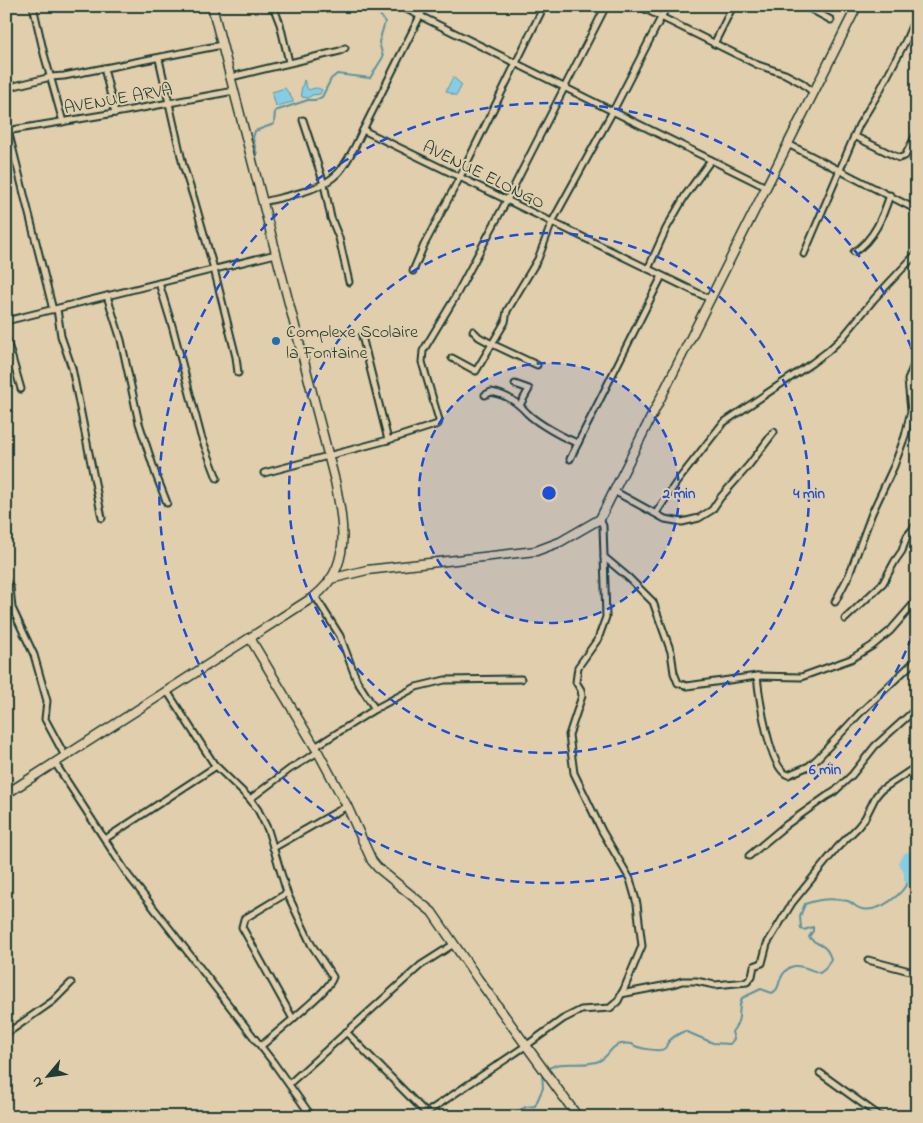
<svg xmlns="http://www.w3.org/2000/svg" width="923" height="1123" viewBox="0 0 923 1123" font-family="'Indie Flower',sans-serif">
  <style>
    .water { fill: #85cde6; stroke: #5c939f }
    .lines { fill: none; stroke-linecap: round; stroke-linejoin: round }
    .stream { stroke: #5c939f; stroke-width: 2 }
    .river { stroke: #85cde6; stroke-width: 10 }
    .street-casing { stroke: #1f3d34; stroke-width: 9 }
    .secondary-casing { stroke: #1f3d34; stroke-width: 11 }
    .street { stroke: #e0ceac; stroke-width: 5 }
    .secondary { stroke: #e0ceac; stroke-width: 8 }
    .ring { fill: none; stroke: #1d4ed8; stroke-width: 2.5; stroke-dasharray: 9 6 }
    .poi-dot { fill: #1f6fb2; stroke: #e0ceac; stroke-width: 2 }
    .labels { text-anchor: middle; stroke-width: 4; stroke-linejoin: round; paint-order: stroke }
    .street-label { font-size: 18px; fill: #1f3d34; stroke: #e0ceac }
    .poi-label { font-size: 18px; fill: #1f3d34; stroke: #e0ceac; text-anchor: start }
    .centre { fill: #1d4ed8; stroke: #e0ceac; stroke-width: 2.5 }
    .ring-label { font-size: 15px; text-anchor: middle; font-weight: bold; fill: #1d4ed8; stroke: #e0ceac; stroke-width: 4; stroke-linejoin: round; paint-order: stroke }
  </style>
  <rect width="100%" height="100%" fill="#e0ceac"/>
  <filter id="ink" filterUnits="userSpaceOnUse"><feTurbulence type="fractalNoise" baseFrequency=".02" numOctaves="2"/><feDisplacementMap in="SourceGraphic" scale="10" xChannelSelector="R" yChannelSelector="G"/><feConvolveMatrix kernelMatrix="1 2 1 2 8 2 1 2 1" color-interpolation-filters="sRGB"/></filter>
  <g filter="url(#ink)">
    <g class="water">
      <polygon points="453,77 462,85 456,96 446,91"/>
      <path d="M304,80L307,88L309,90C314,88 317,87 322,90L320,94L312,95L308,98L302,97L301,91Z"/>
      <polygon points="285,88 293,100 293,102 276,106 272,92"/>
    </g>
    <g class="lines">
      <g class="stream">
        <polyline points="350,6 358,6"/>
        <polyline points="257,155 253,138 255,131 274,124 275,111 308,100 316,100 322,97 331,79 337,74 370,78 383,57 379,42 385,22 374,6"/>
        <path d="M546,1070C562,1058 581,1068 599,1061C613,1054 609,1041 632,1044C636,1048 661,1053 665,1048C667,1046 667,1043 669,1041C673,1037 680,1033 685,1031L713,1043L730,1044L734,1039L732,1032C744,1016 736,1012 742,998L761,989L772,993C778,990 778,986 780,980C790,957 804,968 820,973L825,969L831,959C826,942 816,946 809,937L813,931V927L804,930L801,929L800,916L805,904C818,899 834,898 848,901C853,903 856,908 862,909C879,913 904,894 909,879"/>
        <polyline points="506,1117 526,1107 535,1106 543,1088 542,1073"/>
      </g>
      <polyline class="river" points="909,879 909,872 904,862 908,857 917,859"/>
      <g class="street-casing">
        <g id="street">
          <polyline points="33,6 44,54 63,122"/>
          <polyline points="273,6 280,24 289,62"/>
          <polyline points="400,6 766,187"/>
          <polyline points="639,6 758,65 785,74 802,83 814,93"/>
          <polyline points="805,6 831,20"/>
          <polyline points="714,44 733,6"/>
          <polyline points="159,59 183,165 194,199 214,269 236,357 238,373"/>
          <polyline points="104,68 115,113"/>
          <polyline points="231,77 340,51 345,48"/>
          <polyline points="6,88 51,77 64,76 222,45"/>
          <polyline points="303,120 324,184 331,218 339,238 349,282"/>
          <polyline points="6,122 53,310"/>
          <polyline points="363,130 425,6"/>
          <polyline points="6,131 115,113 234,91"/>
          <polyline points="854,136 899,158 905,156 917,133"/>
          <polyline points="788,144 917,210"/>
          <path d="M263,202C286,196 321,191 338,173C349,161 356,144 363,130L710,299"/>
          <path d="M854,252C874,240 883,216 890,195"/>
          <polyline points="804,254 859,125 879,92 906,40 917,14"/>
          <polyline points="648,269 666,229 685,196 711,160"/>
          <polyline points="413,271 424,245 460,177 544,6"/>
          <polyline points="159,283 173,329 201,436 217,478"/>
          <polyline points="107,296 121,340 139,423 156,475 167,503"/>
          <polyline points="57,309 61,336 72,368 102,518"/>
          <polyline points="6,321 276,254"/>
          <polyline points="473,331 479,337 492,344 505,322 507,311 517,294 538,259 552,222 613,111 667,6"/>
          <polyline points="362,336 388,440"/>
          <polyline points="6,337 21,389"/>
          <polyline points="452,358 476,371 492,344 537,365"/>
          <polyline points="515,384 529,389 520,405"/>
          <path d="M485,395L491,392C507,395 517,402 527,413C537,423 565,439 578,443"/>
          <polyline points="570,459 662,276"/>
          <polyline points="264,473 388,440 438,424 439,420 422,362 423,351 453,301 507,200 606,6"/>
          <polyline points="614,491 665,519 682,522 699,518 712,510 720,498 749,465 774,432"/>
          <polyline points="656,513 676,483 723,423 812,363 828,351 843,337 875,298 917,253"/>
          <polyline points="604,557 629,578 653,602 671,652 674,673 678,683 687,686 757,676 801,677 851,659 872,646 890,631 917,600"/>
          <polyline points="6,581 10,587 12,608 34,655 47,701 45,719 65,756"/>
          <polyline points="315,596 340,636 357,681 375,709"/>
          <polyline points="835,602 849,575 872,513 894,466 905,436 911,411 908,380 917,357"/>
          <polyline points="845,619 883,583 895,561 902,551 907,536 917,524"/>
          <path d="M757,676C759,695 769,769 788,775L809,766L817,759L860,713L917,659"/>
          <polyline points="167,691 214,764 250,799 258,810 268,830 287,893 244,919 242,927 293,1019 261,1046"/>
          <polyline points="315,747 375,709 416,687 445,680 521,679"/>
          <polyline points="55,763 128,875 273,1062 312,1117"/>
          <polyline points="250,799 290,769 318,752"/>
          <polyline points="105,839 215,767"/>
          <polyline points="273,848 347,806"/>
          <polyline points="749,856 786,825 827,796 834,792 852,775 875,746 917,708"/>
          <path d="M287,893L311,944L333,977C329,990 303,1009 293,1019"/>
          <polyline points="868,960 917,973"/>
          <polyline points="621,994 673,984 682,981 696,981 715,985 747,982 752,976 754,966 762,963 767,944 792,903 837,848 858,827 865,818 876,796 881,790 917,766"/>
          <polyline points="346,1032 426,1113 527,1045 563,1019 581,1010 610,1008 618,1001 624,989 642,946 637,904 630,879 602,831 574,773 569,735 582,696 581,690 576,682 578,667 598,639 606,617 603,526 600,519"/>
          <polyline points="6,1034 53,1001 71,983"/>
          <polyline points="820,1073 881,1117"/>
          <polyline points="289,1084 421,965 454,944"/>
        </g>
      </g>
      <g class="secondary-casing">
        <g id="secondary">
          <polyline points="330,579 367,570 536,551 560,542 600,519 857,6"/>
          <polyline points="250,638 318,752 347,806 372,861 378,868 432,912 478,979 578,1117"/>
          <path d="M6,794L315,596C353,566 343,522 335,481L212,6"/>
        </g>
      </g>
      <use href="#street" class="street"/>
      <use href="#secondary" class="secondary"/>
    </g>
  </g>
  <circle cx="549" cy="493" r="130" fill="#1d4ed8" fill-opacity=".12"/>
  <g class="ring">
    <circle cx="549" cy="493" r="130"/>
    <circle cx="549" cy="493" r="260"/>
    <path d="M917 623A390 390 0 1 1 917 363"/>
  </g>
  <circle class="poi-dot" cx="276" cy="341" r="5"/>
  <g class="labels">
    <g class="street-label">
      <text transform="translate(118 98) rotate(-10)" y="6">AVENUE ARVA</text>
      <text transform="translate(484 174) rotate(26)" y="6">AVENUE ELONGO</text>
    </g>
    <g class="poi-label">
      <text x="286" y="337">Complexe Scolaire<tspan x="286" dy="21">la Fontaine</tspan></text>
    </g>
  </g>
  <circle cx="549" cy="493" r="8" class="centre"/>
  <g class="ring-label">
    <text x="679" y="498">2 min</text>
    <text x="809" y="498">4 min</text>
    <text x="825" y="774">6 min</text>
  </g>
  <rect width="923" height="1123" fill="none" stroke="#e0ceac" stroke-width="25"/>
  <rect x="12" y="12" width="898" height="1098" fill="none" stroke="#1f3d34" stroke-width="2" filter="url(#ink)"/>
  <g transform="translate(48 1076) rotate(241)" stroke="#e0ceac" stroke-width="4" paint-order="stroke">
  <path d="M0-4L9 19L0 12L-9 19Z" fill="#1f3d34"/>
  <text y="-8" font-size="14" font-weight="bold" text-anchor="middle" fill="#1f3d34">N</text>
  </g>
</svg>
